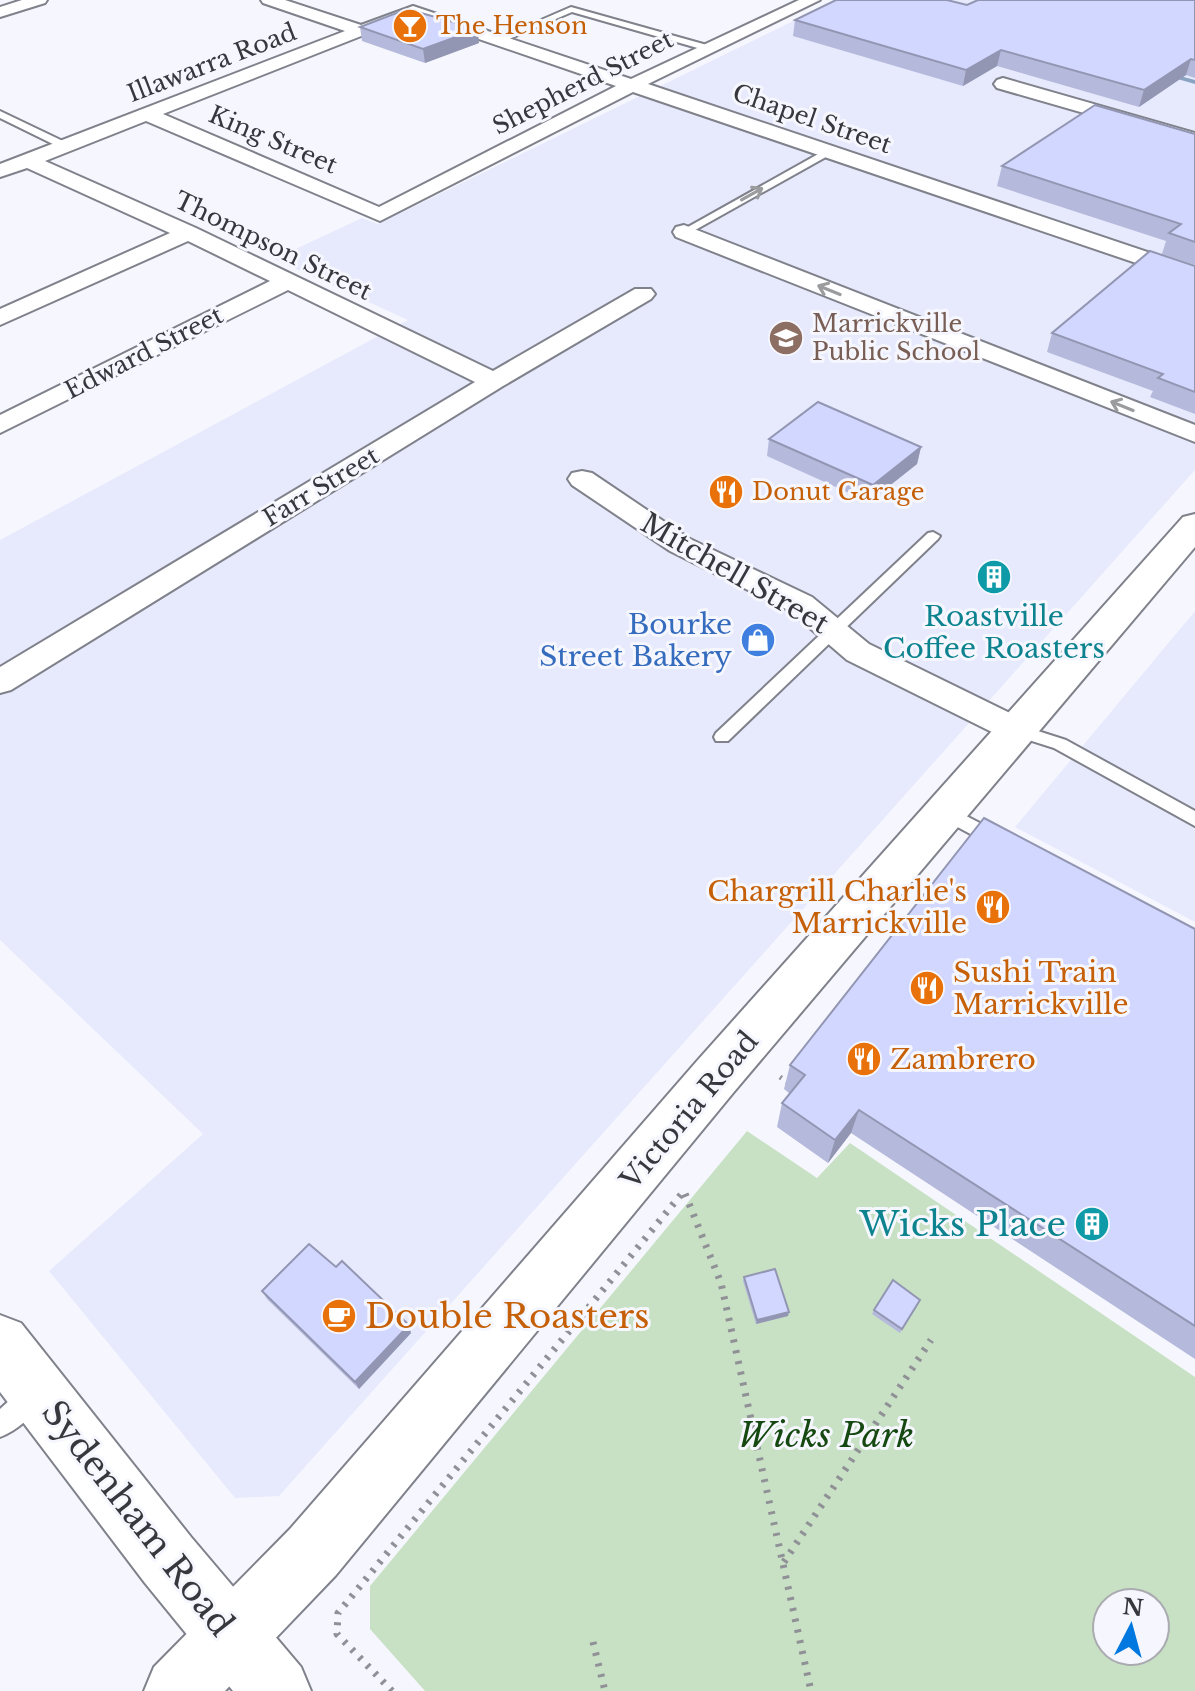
<svg xmlns="http://www.w3.org/2000/svg" width="1195" height="1691" viewBox="0 0 1195 1691" font-family="'Libre Baskerville',serif">
  <style>
    .built { fill: #e7eafd }
    .green { fill: #c8e1c4; fill-rule: evenodd }
    .lines { fill: none; stroke-linecap: round; stroke-linejoin: round }
    .stream { fill: #89a3c1; fill-rule: evenodd }
    .service-casing { stroke: #7f818b; stroke-width: 4 }
    .minor-casing { stroke: #7f818b; stroke-width: 4 }
    .secondary-casing { stroke: #7f818b; stroke-width: 4 }
    .primary-casing { stroke: #7f818b; stroke-width: 4 }
    .path-far1 { stroke: #909197; stroke-width: 5; stroke-dasharray: 2 6; stroke-linecap: butt }
    .path { stroke: #909197; stroke-width: 7; stroke-dasharray: 3 8; stroke-linecap: butt }
    .service { fill: #fff; fill-rule: evenodd }
    .minor { fill: #fff; fill-rule: evenodd }
    .secondary { fill: #fff; fill-rule: evenodd }
    .primary { fill: #fff; fill-rule: evenodd }
    .wall { fill: #b5b9db }
    .shaded-wall { fill: #9396b2 }
    .building { fill: #d2d7ff; stroke: #9396b2; stroke-width: 2 }
    .oneway { stroke: #9b9c9e }
    .labels { text-anchor: middle; stroke-width: 6; stroke-linejoin: round; paint-order: stroke }
    .far-food-label { font-size: 24px; fill: #c56008; stroke: #f6f7fe; text-anchor: start }
    .far-street-label { font-size: 24px; fill: #37383d; stroke: #f6f7fe }
    .far-education-label { font-size: 24px; fill: #785e54; stroke: #f6f7fe; text-anchor: start }
    .street-label { font-size: 28px; fill: #37383d; stroke: #f6f7fe }
    .culture-label { font-size: 28px; fill: #0d838f; stroke: #f6f7fe }
    .shop-label { font-size: 28px; fill: #366cbe; stroke: #f6f7fe; text-anchor: end }
    .food-label { font-size: 28px; fill: #c56008; stroke: #f6f7fe; text-anchor: start }
    .near-culture-label { font-size: 34px; fill: #0d838f; stroke: #f6f7fe; text-anchor: end }
    .near-food-label { font-size: 34px; fill: #c56008; stroke: #f6f7fe; text-anchor: start }
    .near-park-label { font-size: 34px; font-style: italic; fill: #164811; stroke: #f6f7fe }
    .near-street-label { font-size: 34px; fill: #37383d; stroke: #f6f7fe }
  </style>
  <rect width="100%" height="100%" fill="#f6f7fe"/>
  <g class="built">
    <polygon points="836,0 1195,0 1195,470 279,1496 235,1498 49,1271 203,1134 0,940 0,540 408,320 274,259 362,218 378,224"/>
    <polygon points="1195,611 1195,922 1015,827"/>
  </g>
  <path class="green" d="M747,1131L817,1178L850,1143L1195,1377V1691H425L370,1629V1586ZM1107,1603H1155V1651H1107Z"/>
  <g class="lines">
    <polygon class="stream" points="1176,75 1195,80 1195,84 1174,78"/>
    <g class="service-casing">
      <g id="service">
        <polygon points="571,7 714,47 715,49 708,51 572,12 502,42 495,40"/>
        <polygon points="0,111 69,144 70,146 61,148 0,118"/>
        <polygon points="829,148 834,151 833,153 688,234 679,232"/>
        <polygon points="933,532 940,536 938,539 728,741 716,741 714,737 716,733 928,533"/>
        <polygon points="1016,724 1066,740 1195,811 1195,826 1054,748 1010,734 1008,730"/>
        <polygon points="945,805 1001,834 1004,839 1001,844 989,844 939,817 936,812 939,807"/>
        <path d="M31,1386L40,1389L43,1398C37,1414 16,1431 0,1437V1409L22,1389Z"/>
      </g>
    </g>
    <g class="minor-casing">
      <g id="minor">
        <polygon points="22,0 47,0 45,3 0,17 0,7"/>
        <path d="M261,0H285L361,25L413,6L631,79L799,0H820L648,84L1195,268V283L633,92L380,221L146,121L45,161L196,228L493,371L635,289H651L655,294L651,299L503,386L11,690L0,693V667L475,382L288,290L0,433V415L270,281L188,241L0,325V309L170,233L27,168L0,177V164L345,31L263,3ZM412,16L616,86L379,207L163,114Z"/>
        <polygon points="1003,78 1195,133 1195,145 997,88 994,84 997,80"/>
        <polygon points="684,225 1195,425 1195,442 676,237 673,232 676,227"/>
        <polygon points="582,471 592,473 690,539 812,597 869,644 1028,722 1033,730 1028,738 1016,742 1004,738 847,660 790,611 670,551 572,485 568,479 572,473"/>
      </g>
    </g>
    <g class="secondary-casing">
      <polygon id="secondary" points="1195,514 1195,547 733,1093 336,1575 225,1691 144,1691 154,1667 290,1529 697,1061 1183,517"/>
    </g>
    <g class="primary-casing">
      <polygon id="primary" points="0,1315 21,1323 191,1537 301,1667 311,1691 233,1691 145,1583 0,1392"/>
    </g>
    <polyline class="path-far1" points="780,1077 790,1084"/>
    <g class="path">
      <polyline points="784,1562 931,1340"/>
      <polyline points="593,1642 605,1691"/>
      <polyline points="392,1691 337,1634 338,1613 684,1191 721,1283 811,1691"/>
    </g>
    <use href="#service" class="service"/>
    <use href="#minor" class="minor"/>
    <use href="#secondary" class="secondary"/>
    <use href="#primary" class="primary"/>
  </g>
  <g class="wall">
    <polygon points="1195,0 1195,78 1186,75 1139,107 997,66 963,86 793,36 795,20 967,5"/>
    <polygon points="360,27 479,43 425,63 362,41"/>
    <polygon points="1195,134 1195,265 1162,254 1166,241 997,186 1002,166"/>
    <polygon points="1195,265 1195,414 1150,397 1153,391 1047,352 1052,333"/>
    <polygon points="769,439 921,447 917,464 869,502 767,456"/>
    <polygon points="1195,929 1195,1359 851,1133 828,1163 777,1127 782,1103 790,1094 784,1089 790,1065"/>
    <polygon points="744,1277 788,1316 756,1324 743,1281"/>
    <polygon points="262,1291 411,1333 359,1389 267,1299"/>
    <polygon points="920,1300 900,1333 872,1314 874,1310"/>
  </g>
  <g class="shaded-wall">
    <polygon points="478,29 479,43 425,63 423,49"/>
    <polygon points="1001,50 997,66 963,86 966,70"/>
    <polygon points="1191,59 1186,75 1139,107 1144,90"/>
    <polygon points="921,447 917,464 869,502 873,485"/>
    <polygon points="859,1110 851,1133 828,1163 835,1140"/>
    <polygon points="789,1312 788,1316 756,1324 757,1320"/>
    <polygon points="409,1325 411,1333 359,1389 355,1382"/>
  </g>
  <g class="building">
    <polygon points="836,0 947,0 967,5 978,0 1195,0 1195,60 1191,59 1144,90 1001,50 966,70 795,20"/>
    <polygon points="407,9 478,29 423,49 360,27"/>
    <polygon points="1095,105 1195,134 1195,242 1169,233 1181,224 1002,166"/>
    <polygon points="1150,251 1195,266 1195,392 1158,378 1163,374 1052,333"/>
    <polygon points="818,402 921,447 873,485 769,439"/>
    <polygon points="984,818 1195,929 1195,1326 859,1110 835,1140 782,1103 805,1075 790,1065"/>
    <polygon points="309,1244 336,1267 342,1261 409,1325 355,1382 262,1291"/>
    <polygon points="775,1269 789,1312 757,1320 744,1277"/>
    <polygon points="893,1280 920,1300 902,1329 874,1310"/>
  </g>
  <defs><path id="oneway-shaft" d="M-6 0H5M1.5-3L5.5 0L1.5 3" fill="none" stroke-width="1.6" stroke-linecap="round" stroke-linejoin="round" transform="scale(2)"/></defs>
  <g class="oneway">
    <use href="#oneway-shaft" transform="translate(752 194) rotate(-29)"/>
    <use href="#oneway-shaft" transform="translate(829 290) rotate(-158)"/>
    <use href="#oneway-shaft" transform="translate(1122 406) rotate(-158)"/>
  </g>
  <defs>
    <g id="bar-disc" transform="scale(1.8)"><circle r="9.5" fill="#e8710a" stroke="#f6f7fe"/><path d="M-6-5H6L.8 .8V4.5H3.5V6h-7V4.5H-.8V.8Z" fill="#fff"/></g>
    <g id="school-disc" transform="scale(1.8)"><circle r="9.5" fill="#8d6e63" stroke="#f6f7fe"/><path d="M0-5L7-2L0 1L-7-2ZM-4 1L0 2.5L4 1V4Q0 6-4 4Z" fill="#fff"/></g>
    <g id="restaurant-disc" transform="scale(1.8)"><circle r="9.5" fill="#e8710a" stroke="#f6f7fe"/><path d="M-5-6h1v4h1v-4h1v4h1v-4h1v5L-1.5 .5V6h-2V.5L-5-1ZM5-6V6H3V1.5H1.5Q1.5-4 5-6Z" fill="#fff"/></g>
    <g id="building-disc" transform="scale(1.8)"><circle r="9.5" fill="#0f9aa8" stroke="#f6f7fe"/><path d="M-4-6H4V6H1V3H-1V6H-4ZM-2.5-4.3h1.7v1.8h-1.7ZM.8-4.3h1.7v1.8H.8ZM-2.5-1h1.7V.8h-1.7ZM.8-1h1.7V.8H.8Z" fill="#fff"/></g>
    <g id="shop-disc" transform="scale(1.8)"><circle r="9.5" fill="#3f7fe0" stroke="#f6f7fe"/><path d="M-5-2.5h2.3a2.7 3.5 0 0 1 5.4 0H5L5.5 6h-11ZM-1.5-2.5h3a1.5 2.3 0 0 0-3 0Z" fill="#fff"/></g>
    <g id="cafe-disc" transform="scale(1.8)"><circle r="9.5" fill="#e8710a" stroke="#f6f7fe"/><path d="M-5.5-4.5H6V0H3Q3 3.5 0 3.5H-2.5Q-5.5 3.5-5.5 0ZM3-3.2v2h1.7v-2ZM-6 4.5H4V6H-6Z" fill="#fff"/></g>
  </defs>
  <g fill-rule="evenodd">
    <use href="#bar-disc" x="410" y="26"/>
    <use href="#school-disc" x="786" y="338"/>
    <use href="#restaurant-disc" x="726" y="492"/>
    <use href="#building-disc" x="994" y="577"/>
    <use href="#shop-disc" x="758" y="640"/>
    <use href="#restaurant-disc" x="993" y="907"/>
    <use href="#restaurant-disc" x="927" y="988"/>
    <use href="#restaurant-disc" x="864" y="1059"/>
    <use href="#building-disc" x="1092" y="1224"/>
    <use href="#cafe-disc" x="339" y="1316"/>
  </g>
  <g class="labels">
    <g class="far-food-label">
      <text x="436" y="34">The Henson</text>
      <text x="752" y="500">Donut Garage</text>
    </g>
    <g class="far-street-label">
      <text transform="translate(212 63) rotate(-21)" y="8">Illawarra Road</text>
      <text transform="translate(583 83) rotate(-27)" y="8">Shepherd Street</text>
      <text transform="translate(812 119) rotate(19)" y="8">Chapel Street</text>
      <text transform="translate(273 140) rotate(23)" y="8">King Street</text>
      <text transform="translate(273 246) rotate(26)" y="8">Thompson Street</text>
      <text transform="translate(144 353) rotate(-27)" y="8">Edward Street</text>
      <text transform="translate(321 487) rotate(-31)" y="8">Farr Street</text>
    </g>
    <g class="far-education-label">
      <text x="812" y="332">Marrickville<tspan x="812" dy="28">Public School</tspan></text>
    </g>
    <g class="street-label">
      <text transform="translate(735 573) rotate(30)" y="10">Mitchell Street</text>
      <text transform="translate(689 1110) rotate(-50)" y="10">Victoria Road</text>
    </g>
    <g class="culture-label">
      <text x="994" y="626">Roastville<tspan x="994" dy="32">Coffee Roasters</tspan></text>
    </g>
    <g class="shop-label">
      <text x="732" y="634">Bourke<tspan x="732" dy="32">Street Bakery</tspan></text>
    </g>
    <g class="food-label">
      <text x="967" y="901" text-anchor="end">Chargrill Charlie's<tspan x="967" dy="32">Marrickville</tspan></text>
      <text x="953" y="982">Sushi Train<tspan x="953" dy="32">Marrickville</tspan></text>
      <text x="890" y="1069">Zambrero</text>
    </g>
    <g class="near-culture-label">
      <text x="1066" y="1236">Wicks Place</text>
    </g>
    <g class="near-food-label">
      <text x="365" y="1328">Double Roasters</text>
    </g>
    <g class="near-park-label">
      <text x="826" y="1447">Wicks Park</text>
    </g>
    <g class="near-street-label">
      <text transform="translate(138 1518) rotate(52)" y="12">Sydenham Road</text>
    </g>
  </g>
  <g transform="translate(1131 1627) rotate(6)"><circle r="38" fill="#f6f7fe" stroke="#aaabb1" stroke-width="2"/>
  <path d="M0-6L14 30L0 20L-14 30Z" fill="#0078df"/>
  <text y="-12" font-size="22" font-weight="bold" text-anchor="middle" fill="#37383d">N</text>
  </g>
</svg>
